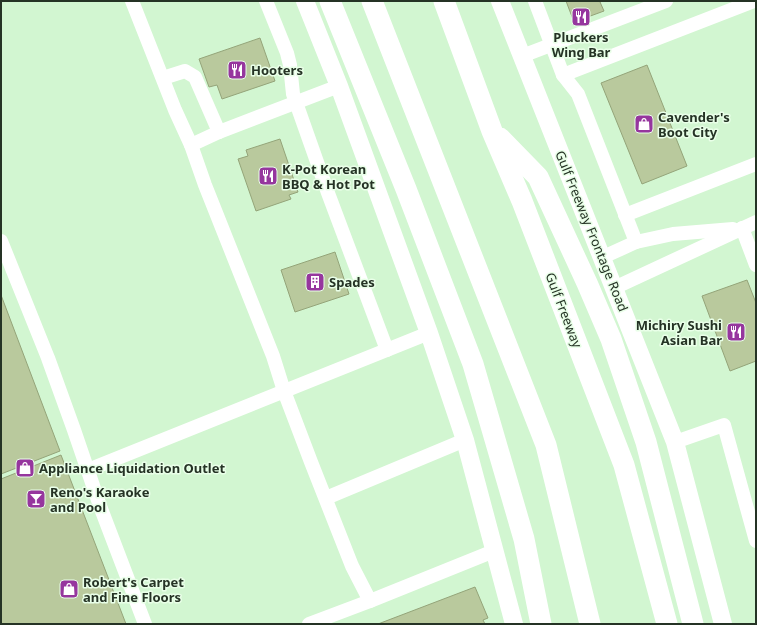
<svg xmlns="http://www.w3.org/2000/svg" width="757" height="625" viewBox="0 0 757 625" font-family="'Noto Sans',sans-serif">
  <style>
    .building { fill: #b9c99d; stroke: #94a479 }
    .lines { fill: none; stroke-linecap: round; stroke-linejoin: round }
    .minor { stroke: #fff; stroke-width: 14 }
    .major { stroke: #fff; stroke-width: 18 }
    .highway { stroke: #fff; stroke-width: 21 }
    .labels { text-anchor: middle; stroke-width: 3; stroke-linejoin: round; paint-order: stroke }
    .poi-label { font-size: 13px; font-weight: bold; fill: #253325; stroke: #e9ffe8; text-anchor: start }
    .street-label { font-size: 13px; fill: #253325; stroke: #e9ffe8 }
  </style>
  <rect width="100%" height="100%" fill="#d2f6d1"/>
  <g class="building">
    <polygon points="566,1 603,1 600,2 604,11 574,22"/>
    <polygon points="260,38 275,81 222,99 217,85 209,87 199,59"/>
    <polygon points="647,65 687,166 642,184 601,83"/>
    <polygon points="280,139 298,192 289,195 291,199 256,211 238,159 248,156 246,150"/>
    <polygon points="335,252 349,294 295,312 281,270"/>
    <polygon points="747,280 756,303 756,361 730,371 702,296"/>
    <polygon points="1,295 60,451 1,474"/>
    <polygon points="61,455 126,624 1,624 1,479"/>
    <polygon points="475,587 488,618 483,620 485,624 378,624"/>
  </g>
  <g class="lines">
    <g class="minor">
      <polyline points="132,1 175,110 191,145 205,185 273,356 284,391 311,462 352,566 370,601"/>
      <polyline points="266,1 287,53 290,65 293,94 328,193 387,350"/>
      <polyline points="535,1 563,75 578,94 636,242"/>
      <polyline points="522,56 666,1"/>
      <polyline points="563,75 754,1"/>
      <polyline points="163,78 185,71 195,77 219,132"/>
      <polyline points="191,145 219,132 339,86"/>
      <polyline points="625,215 756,164"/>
      <polyline points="742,228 756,265"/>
      <polyline points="1,241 48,358 74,430 100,506 145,624"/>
      <polyline points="603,257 636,242 673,234 733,229"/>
      <polyline points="614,288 756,222"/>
      <polyline points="675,442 724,425 756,541"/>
      <polyline points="88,470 429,333"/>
      <polyline points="326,498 465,440"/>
      <polyline points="309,624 370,601 494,551"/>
    </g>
    <g class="major">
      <polyline points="305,1 339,86 429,333 465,440 514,624"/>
      <polyline points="500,1 675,442 723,624"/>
    </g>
    <g class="highway">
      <polyline points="330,1 406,189 473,364 524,539 541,624"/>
      <polyline points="372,1 546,445 590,624"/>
      <polyline points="444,1 492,131 522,201 624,465 667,624"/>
      <polyline points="500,138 538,177 587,283 611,339 646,442 693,624"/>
    </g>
  </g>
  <defs>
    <g id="restaurant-square" transform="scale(1)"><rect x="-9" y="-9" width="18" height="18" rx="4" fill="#96369e" stroke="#e9ffe8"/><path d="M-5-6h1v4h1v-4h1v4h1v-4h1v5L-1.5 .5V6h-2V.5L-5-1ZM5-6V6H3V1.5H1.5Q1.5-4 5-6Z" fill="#fff"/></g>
    <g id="shop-square" transform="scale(1)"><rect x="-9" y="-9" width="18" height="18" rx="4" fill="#96369e" stroke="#e9ffe8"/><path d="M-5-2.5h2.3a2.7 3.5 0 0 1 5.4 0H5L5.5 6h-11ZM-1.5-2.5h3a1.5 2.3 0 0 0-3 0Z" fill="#fff"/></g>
    <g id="building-square" transform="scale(1)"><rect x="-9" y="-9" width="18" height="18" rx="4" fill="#96369e" stroke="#e9ffe8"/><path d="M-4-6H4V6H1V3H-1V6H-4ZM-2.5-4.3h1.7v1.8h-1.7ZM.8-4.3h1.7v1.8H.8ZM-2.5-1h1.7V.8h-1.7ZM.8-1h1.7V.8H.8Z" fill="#fff"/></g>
    <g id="bar-square" transform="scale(1)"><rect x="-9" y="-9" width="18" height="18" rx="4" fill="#96369e" stroke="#e9ffe8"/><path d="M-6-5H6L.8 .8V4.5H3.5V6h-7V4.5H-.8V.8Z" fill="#fff"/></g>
  </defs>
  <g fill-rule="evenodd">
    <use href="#restaurant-square" x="581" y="17"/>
    <use href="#restaurant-square" x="237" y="70"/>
    <use href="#shop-square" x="644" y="124"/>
    <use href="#restaurant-square" x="268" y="176"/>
    <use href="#building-square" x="315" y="282"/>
    <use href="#restaurant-square" x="736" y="332"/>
    <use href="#shop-square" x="25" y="468"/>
    <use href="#bar-square" x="36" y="499"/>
    <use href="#shop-square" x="69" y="589"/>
  </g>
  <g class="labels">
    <g class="poi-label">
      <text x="581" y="42" text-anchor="middle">Pluckers<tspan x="581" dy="15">Wing Bar</tspan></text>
      <text x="251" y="75">Hooters</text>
      <text x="658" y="122">Cavender's<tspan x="658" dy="15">Boot City</tspan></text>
      <text x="282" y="174">K-Pot Korean<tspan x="282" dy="15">BBQ &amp; Hot Pot</tspan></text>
      <text x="329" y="287">Spades</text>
      <text x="722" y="330" text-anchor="end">Michiry Sushi<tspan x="722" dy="15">Asian Bar</tspan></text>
      <text x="39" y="473">Appliance Liquidation Outlet</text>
      <text x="50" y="497">Reno's Karaoke<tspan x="50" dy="15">and Pool</tspan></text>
      <text x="83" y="587">Robert's Carpet<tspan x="83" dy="15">and Fine Floors</tspan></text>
    </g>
    <g class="street-label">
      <text transform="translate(592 231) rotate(68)" y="5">Gulf Freeway Frontage Road</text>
      <text transform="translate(564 310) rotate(69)" y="5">Gulf Freeway</text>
    </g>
  </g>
  <rect width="757" height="625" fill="none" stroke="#253325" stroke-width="4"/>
</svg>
